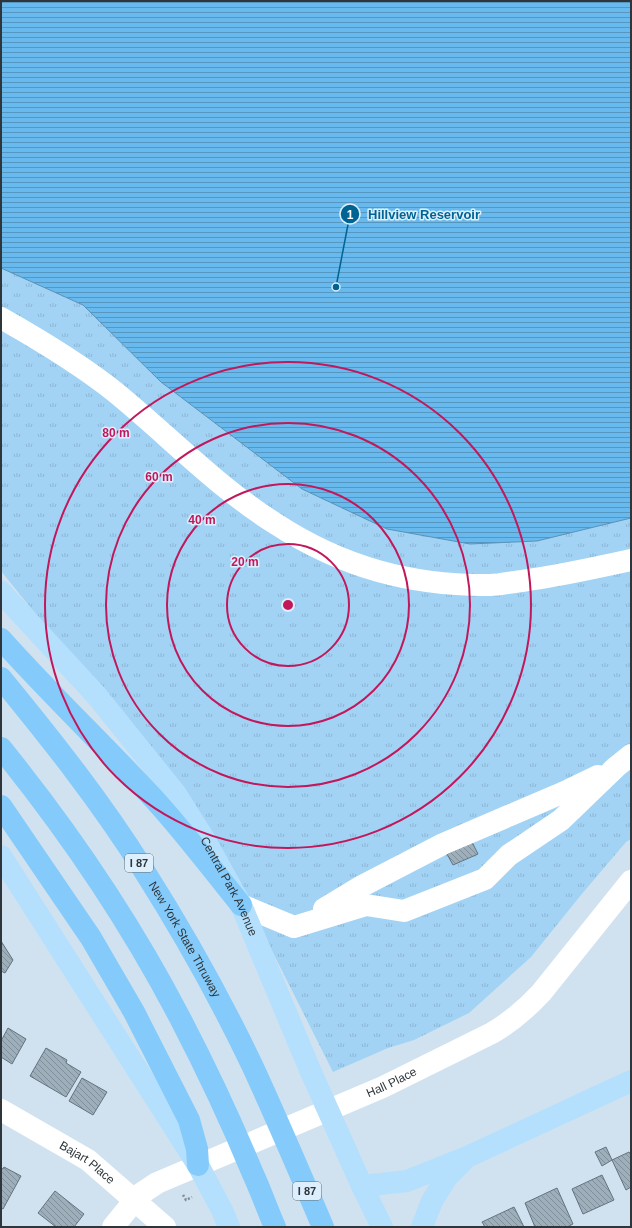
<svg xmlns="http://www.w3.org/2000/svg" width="632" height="1228" viewBox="0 0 632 1228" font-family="Helvetica,sans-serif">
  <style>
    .grass { fill: url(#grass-tufts) }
    .water { fill: url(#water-rules); stroke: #5792b8 }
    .building { fill: url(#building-back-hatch); stroke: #63737f }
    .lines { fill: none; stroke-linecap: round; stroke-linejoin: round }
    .path { stroke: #808d96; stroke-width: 2.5; stroke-dasharray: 2 2; stroke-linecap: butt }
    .minor { stroke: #fff; stroke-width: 22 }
    .major { stroke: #b5e0fd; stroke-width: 22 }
    .highway { stroke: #84cbfb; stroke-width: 22 }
    .ring { fill: none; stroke: #c2185b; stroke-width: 2 }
    .labels { text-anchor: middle; stroke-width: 3; stroke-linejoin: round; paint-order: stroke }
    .shield { fill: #ddeffd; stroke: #636e75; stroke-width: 1 }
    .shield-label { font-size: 11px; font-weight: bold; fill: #2f363b }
    .street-label { font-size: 12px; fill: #2f363b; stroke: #ddeffd }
    .centre { fill: #c2185b; stroke: #ddeffd; stroke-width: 2 }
    .ring-label { font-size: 12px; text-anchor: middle; font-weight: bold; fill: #c2185b; stroke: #ddeffd; stroke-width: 3; stroke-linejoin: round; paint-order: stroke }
    .leader { fill: none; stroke: #006493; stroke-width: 1.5 }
    .callout-dot { fill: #006493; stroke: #ddeffd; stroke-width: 1.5 }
    .mark-label { font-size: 12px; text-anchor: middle; font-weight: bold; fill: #fff }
    .callout-label { font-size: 13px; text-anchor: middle; font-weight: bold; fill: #006493; stroke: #ddeffd; stroke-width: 3; stroke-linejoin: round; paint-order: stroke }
  </style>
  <defs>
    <pattern id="grass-tufts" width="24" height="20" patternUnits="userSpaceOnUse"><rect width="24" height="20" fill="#a2d3f5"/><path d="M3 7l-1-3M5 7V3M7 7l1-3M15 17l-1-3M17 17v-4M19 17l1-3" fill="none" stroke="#8cb6d3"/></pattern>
    <pattern id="water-rules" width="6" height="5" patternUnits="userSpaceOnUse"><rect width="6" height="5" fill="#68b9ed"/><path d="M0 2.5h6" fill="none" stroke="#5697c1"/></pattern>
    <pattern id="building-back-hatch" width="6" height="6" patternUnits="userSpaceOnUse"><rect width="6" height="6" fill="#9dafbb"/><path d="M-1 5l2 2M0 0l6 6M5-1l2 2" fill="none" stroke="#808f99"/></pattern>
  </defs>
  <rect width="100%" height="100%" fill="#d0e2ef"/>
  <polygon class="grass" points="1,268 83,305 161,382 302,489 387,529 470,544 537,541 631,518 631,839 626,842 581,895 531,957 469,1013 414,1040 388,1048 333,1072 262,931 197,814 1,571"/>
  <polygon class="water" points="1,1 631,1 631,518 537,541 470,544 387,529 302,489 161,382 83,305 1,268"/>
  <g class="building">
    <polygon points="472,842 478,854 453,865 447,854"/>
    <polygon points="1,941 13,960 5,973 1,971"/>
    <polygon points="8,1028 26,1039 12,1064 1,1057 1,1041"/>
    <polygon points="46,1048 67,1060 66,1063 81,1072 66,1097 30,1076"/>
    <polygon points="82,1078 107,1092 93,1115 69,1101"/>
    <polygon points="606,1147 612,1160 602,1166 595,1152"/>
    <polygon points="629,1152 631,1155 631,1187 626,1190 612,1160"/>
    <polygon points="4,1167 21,1176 3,1209 1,1208 1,1168 3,1169"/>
    <polygon points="602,1175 614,1200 583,1214 572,1189"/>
    <polygon points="557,1188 573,1224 567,1227 535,1227 525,1203"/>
    <polygon points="55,1191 84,1214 74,1227 56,1227 38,1213"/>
    <polygon points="514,1207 524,1227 485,1227 482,1222"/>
  </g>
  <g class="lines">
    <polyline class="path" points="183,1195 186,1200 192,1197"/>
    <g class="minor">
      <path d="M1,318C40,340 80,364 115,392C169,436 217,487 276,524C342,567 411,586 490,585C500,585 511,582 522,581C558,576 595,568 631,560"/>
      <polyline points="241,905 294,927 366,905 404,911 485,879 509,855 561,820 616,767 631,755"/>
      <polyline points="324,909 362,886 443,844 569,790 598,776"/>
      <path id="s1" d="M1,1110L88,1160L165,1227"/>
      <path id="s2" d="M113,1227L139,1195L157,1183L383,1087L492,1033C511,1022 526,1009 541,993L631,881"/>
    </g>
    <g class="major">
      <path id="s3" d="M1,592L96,695L175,793L206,842L241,905L310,1070L362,1186L382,1227"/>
      <polyline points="1,856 198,1165 222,1210 229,1227"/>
      <polyline points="362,1186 407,1181 467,1157 631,1081"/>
      <polyline points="422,1227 432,1201 447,1177 463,1161"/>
    </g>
    <g class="highway">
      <path d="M1,639C50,694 104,745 154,799C185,833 212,869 241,905"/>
      <path id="s4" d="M1,678C51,739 101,802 143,869C183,932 220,998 252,1065C277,1119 300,1173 323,1227"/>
      <path d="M1,748C69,832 130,922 180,1018C206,1068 231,1121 253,1174C261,1191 267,1209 275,1227"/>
      <polyline points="1,806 91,938 134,1012 189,1120 197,1149 198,1165"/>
    </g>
  </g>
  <g class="ring">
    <circle cx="288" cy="605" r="61"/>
    <circle cx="288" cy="605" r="121"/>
    <circle cx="288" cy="605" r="182"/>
    <circle cx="288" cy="605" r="243"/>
  </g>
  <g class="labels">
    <g class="shield">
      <rect x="125" y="854" width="28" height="18" rx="3"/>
      <rect x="293" y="1182" width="28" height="18" rx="3"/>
    </g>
    <g class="shield-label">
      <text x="139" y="867">I 87</text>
      <text x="307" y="1195">I 87</text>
    </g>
    <g class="street-label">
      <text dy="4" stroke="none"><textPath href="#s3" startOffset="374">Central Park Avenue</textPath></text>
      <text dy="4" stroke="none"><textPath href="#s4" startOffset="320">New York State Thruway</textPath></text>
      <text dy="4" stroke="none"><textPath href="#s2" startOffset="318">Hall Place</textPath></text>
      <text dy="4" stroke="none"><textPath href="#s1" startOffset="101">Bajart Place</textPath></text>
    </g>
  </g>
  <circle cx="288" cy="605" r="6" class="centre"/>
  <g class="ring-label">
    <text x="116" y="437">80 m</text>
    <text x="159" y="481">60 m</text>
    <text x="202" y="524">40 m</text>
    <text x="245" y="566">20 m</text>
  </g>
  <path class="leader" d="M336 287L350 214"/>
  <g class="callout-dot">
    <circle cx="336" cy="287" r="4"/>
    <circle cx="350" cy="214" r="10"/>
  </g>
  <g class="mark-label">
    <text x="350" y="219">1</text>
  </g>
  <g class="callout-label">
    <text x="424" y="219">Hillview Reservoir</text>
  </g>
  <rect width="632" height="1228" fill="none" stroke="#2f363b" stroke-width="4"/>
</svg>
